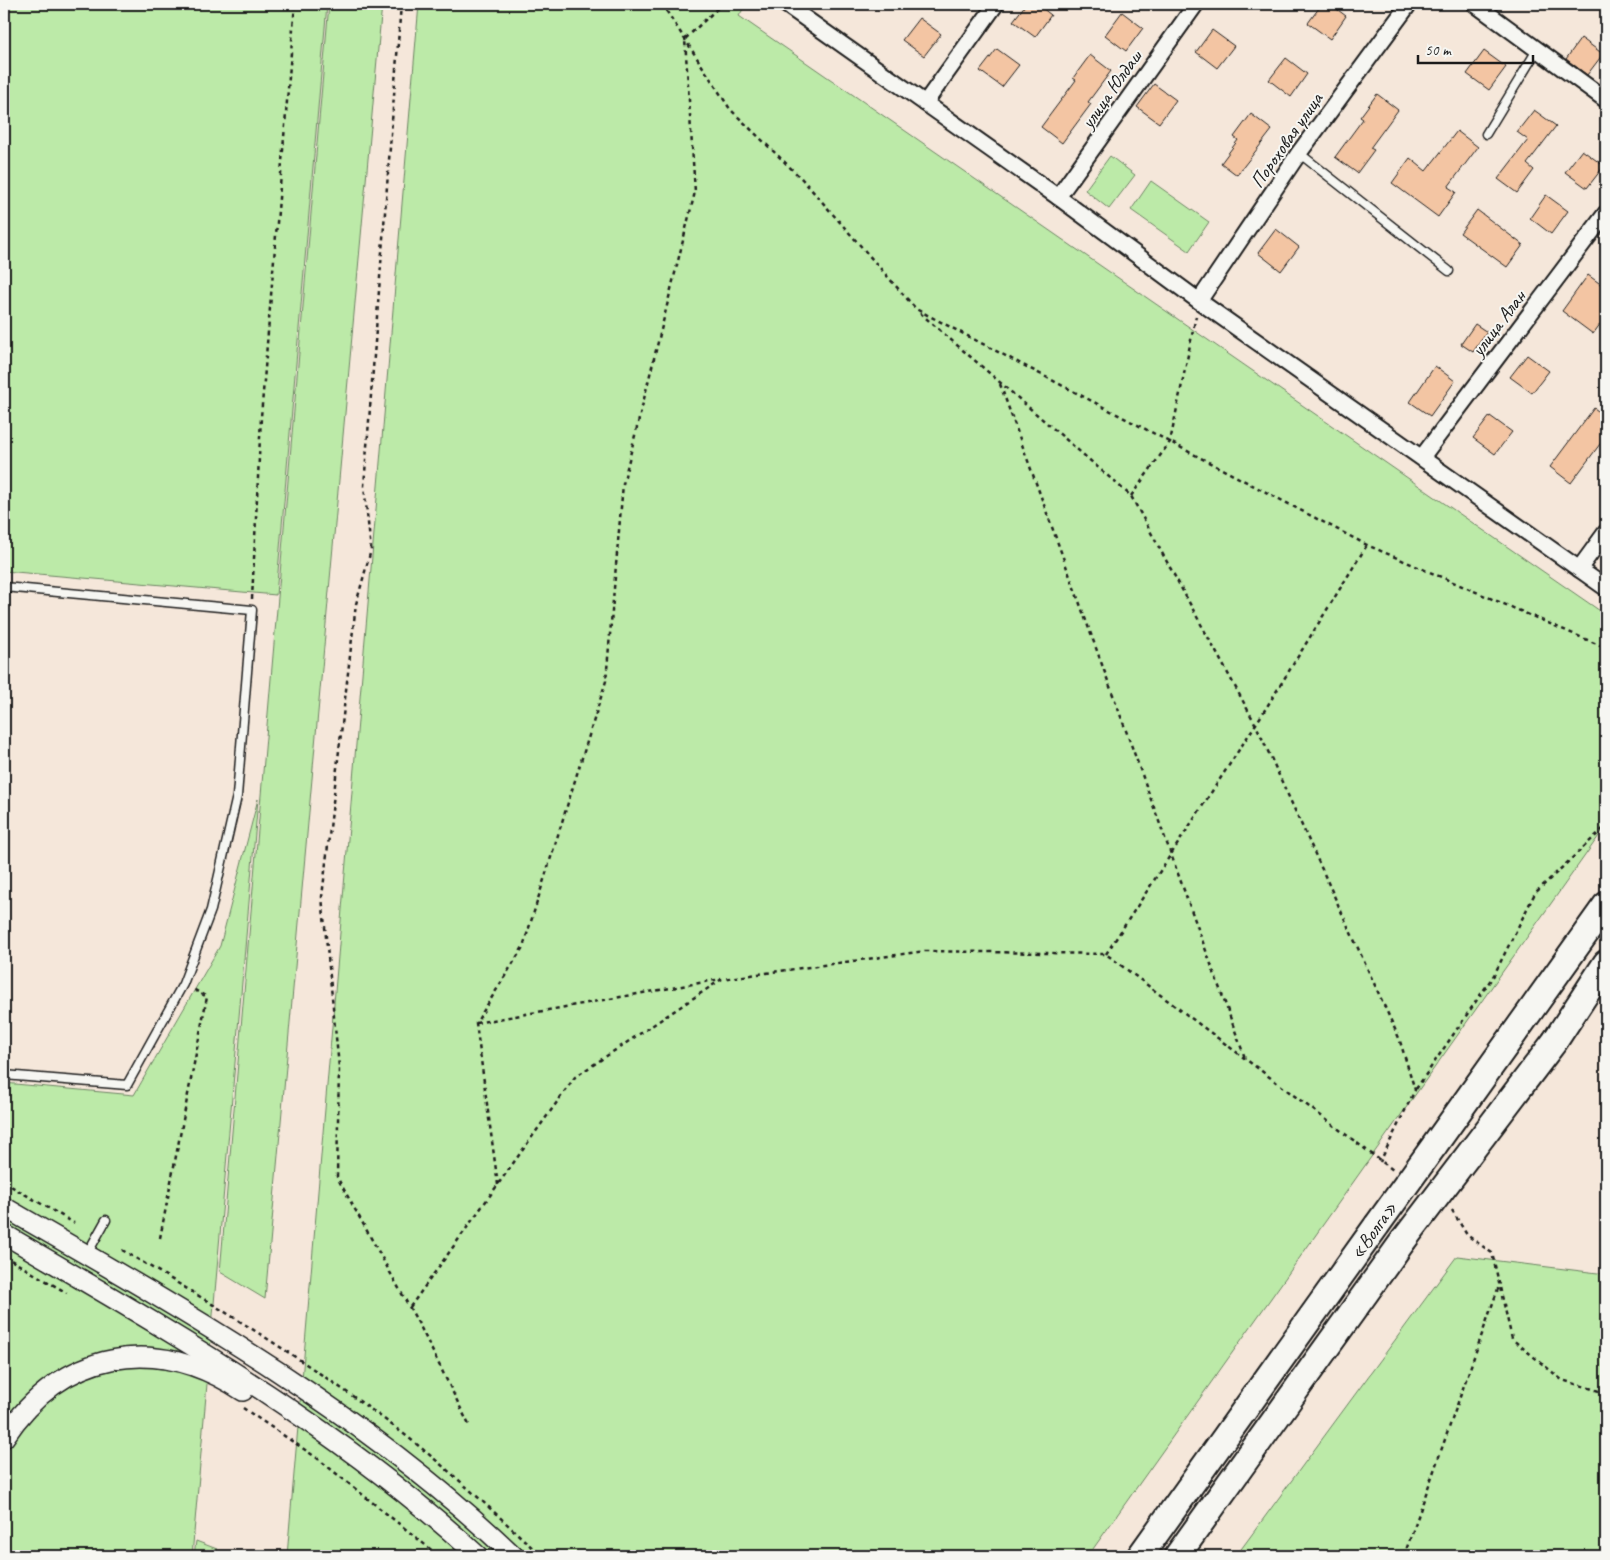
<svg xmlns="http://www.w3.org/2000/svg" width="1610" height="1560" viewBox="0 0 1610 1560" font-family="Caveat,sans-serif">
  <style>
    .green { fill: #bceaa8; stroke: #6c8362 }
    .building { fill: #f3c5a3; stroke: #1c1c1c }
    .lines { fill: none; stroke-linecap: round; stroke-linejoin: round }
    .service-casing { stroke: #1c1c1c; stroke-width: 11 }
    .minor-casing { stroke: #1c1c1c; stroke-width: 19 }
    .tertiary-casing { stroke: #1c1c1c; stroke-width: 22 }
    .trunk-casing { stroke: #1c1c1c; stroke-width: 29 }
    .path { stroke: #1c1c1c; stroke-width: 2.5; stroke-dasharray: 4 4; stroke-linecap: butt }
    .service { stroke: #f6f6f2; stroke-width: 8 }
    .minor { stroke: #f6f6f2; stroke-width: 15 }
    .tertiary { stroke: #f6f6f2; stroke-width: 19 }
    .trunk { stroke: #f6f6f2; stroke-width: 25 }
    .trunk-bridge-casing { stroke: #1c1c1c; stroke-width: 29; stroke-linecap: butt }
    .trunk-bridge { stroke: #f6f6f2; stroke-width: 25 }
    .labels { text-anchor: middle; stroke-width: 4; stroke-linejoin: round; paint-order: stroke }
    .street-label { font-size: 20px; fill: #1c1c1c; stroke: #f6f6f2 }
  </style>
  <rect width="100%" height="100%" fill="#f5e7da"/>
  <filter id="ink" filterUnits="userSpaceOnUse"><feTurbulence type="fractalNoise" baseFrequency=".02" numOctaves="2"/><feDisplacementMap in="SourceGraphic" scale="10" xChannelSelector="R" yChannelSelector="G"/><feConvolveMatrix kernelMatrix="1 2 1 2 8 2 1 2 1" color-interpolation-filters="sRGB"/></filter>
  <g filter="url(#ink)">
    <g class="green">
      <polygon points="4,4 327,4 276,595 4,571"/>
      <polygon points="329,4 382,4 265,1299 220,1272"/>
      <polygon points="419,4 746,4 739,16 1606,615 1606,826 1088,1556 287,1556"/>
      <polygon points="1110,156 1135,175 1109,209 1085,190"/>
      <polygon points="1151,181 1209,222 1189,251 1131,210"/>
      <polygon points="258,799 192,1556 4,1556 4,1083 134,1095 220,946"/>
      <polygon points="1457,1256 1606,1274 1606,1556 1236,1556"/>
      <polygon points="196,1541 217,1549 220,1556 194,1556"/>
    </g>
    <g class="building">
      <polygon points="1026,4 1037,4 1051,15 1035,37 1013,21"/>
      <polygon points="1322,4 1330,4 1346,16 1330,39 1308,23"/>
      <polygon points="1122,12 1143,28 1126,51 1105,35"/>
      <polygon points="919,18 941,34 924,56 902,40"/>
      <polygon points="1212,30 1234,46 1217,68 1196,52"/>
      <polygon points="1581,38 1603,54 1587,75 1566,59"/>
      <polygon points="997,49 1019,65 1002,87 980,71"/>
      <polygon points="1484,51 1506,67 1489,90 1467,74"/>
      <polygon points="1090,55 1111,71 1088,102 1091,104 1062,143 1041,127 1076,80 1073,78"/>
      <polygon points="1286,58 1307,74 1291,97 1269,80"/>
      <polygon points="1154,84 1176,100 1159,123 1137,107"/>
      <polygon points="1377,94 1398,110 1370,148 1374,150 1357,173 1335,157 1363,119 1360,117"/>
      <polygon points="1534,110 1556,126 1527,164 1534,170 1517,193 1498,179 1528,140 1517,132"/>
      <polygon points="1251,114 1272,130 1237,175 1221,163 1238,140 1234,137"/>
      <polygon points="1457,131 1478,147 1448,187 1456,192 1438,217 1392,183 1410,158 1426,171"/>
      <polygon points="1582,150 1604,166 1587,188 1565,172"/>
      <polygon points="1546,195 1568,211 1551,234 1530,218"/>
      <polygon points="1477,210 1523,245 1507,267 1460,233"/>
      <polygon points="1276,229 1299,247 1281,271 1258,253"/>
      <polygon points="1588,275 1606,288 1606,316 1593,334 1562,311"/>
      <polygon points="1475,324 1487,332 1473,352 1461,344"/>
      <polygon points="1527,355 1549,371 1532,393 1510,377"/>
      <polygon points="1435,366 1455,381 1430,416 1410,402"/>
      <polygon points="1594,408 1606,417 1606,436 1571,483 1550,467"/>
      <polygon points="1490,416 1512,432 1495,454 1473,438"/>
    </g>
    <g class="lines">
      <g class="service-casing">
        <g id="service">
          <polyline points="1486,134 1537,50"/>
          <polyline points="1299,153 1449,271"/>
          <polyline points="4,587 252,610 237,796 211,910 183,984 127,1085 4,1075"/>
          <polyline points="87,1254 106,1220"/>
        </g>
      </g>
      <g class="minor-casing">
        <g id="minor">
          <polyline points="785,4 1058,197 1199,301 1606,588"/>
          <polyline points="1475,4 1606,100"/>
          <polyline points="925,103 996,4"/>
          <polyline points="1058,197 1196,4"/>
          <polyline points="1199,301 1299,153 1409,4"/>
          <polyline points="1422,457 1606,213"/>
          <polyline points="1579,569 1606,532"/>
        </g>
      </g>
      <g class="tertiary-casing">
        <g id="tertiary">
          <path d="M4,1207C183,1310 364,1412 514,1556"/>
          <path d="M4,1234C169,1331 336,1425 478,1556"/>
          <path d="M4,1438C62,1350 155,1333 243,1391"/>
        </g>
      </g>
      <g class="trunk-casing">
        <g id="trunk">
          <polyline points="1555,1041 1606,963"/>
          <polyline points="1434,1146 1606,905"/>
          <polyline points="1140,1556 1377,1225"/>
          <polyline points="1177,1556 1403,1241"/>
        </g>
      </g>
      <g class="path">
        <polyline points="401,4 364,486 371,550 356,604 322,897 339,1067 337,1177 421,1328 469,1425"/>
        <polyline points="662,4 730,109 802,179 916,309 1367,545 1606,648"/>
        <polyline points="920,313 1131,496 1256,725 1399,1038 1415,1090 1380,1162"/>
        <polyline points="1000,384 1245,1058"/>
        <polyline points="1131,496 1170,442 1196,316"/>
        <polyline points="252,599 261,417 295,4"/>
        <polyline points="1106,954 1263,713 1367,545"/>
        <polyline points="476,1023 721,979"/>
        <polyline points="1416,1089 1494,975 1535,893 1606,826"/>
        <polyline points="4,1182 74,1223"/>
        <polyline points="498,1185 476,1023 523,947 606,681 623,484 695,192 685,39 722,4"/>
        <polyline points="1452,1210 1467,1235 1492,1253 1512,1339 1562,1380 1606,1393"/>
        <polyline points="160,1238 207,997 193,989"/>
        <path d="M122,1250C222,1309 322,1370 414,1442C458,1478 500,1517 541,1556"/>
        <polyline points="4,1256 67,1293"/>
        <polyline points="410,1307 575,1077 722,979 925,951 1106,954 1393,1170"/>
        <polyline points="243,1408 317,1458 439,1556"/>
        <polyline points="1404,1556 1500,1283"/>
      </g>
      <use href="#service" class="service"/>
      <use href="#minor" class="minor"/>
      <use href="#tertiary" class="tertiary"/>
      <use href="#trunk" class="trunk"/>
      <g class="trunk-bridge-casing">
        <g id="trunk-bridge">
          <polyline points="1377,1225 1434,1146"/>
          <polyline points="1403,1241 1555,1041"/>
        </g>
      </g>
      <use href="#trunk-bridge" class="trunk-bridge"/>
    </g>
  </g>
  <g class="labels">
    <g class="street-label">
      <text transform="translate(1111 89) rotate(-55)" y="7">улица Юлдаш</text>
      <text transform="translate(1286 140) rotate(-55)" y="7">Пороховая улица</text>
      <text transform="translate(1498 323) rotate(-53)" y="7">улица Алан</text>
      <text transform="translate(1373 1230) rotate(-54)" y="7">«Волга»</text>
    </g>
  </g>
  <rect width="1610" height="1560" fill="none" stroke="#f6f6f2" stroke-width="20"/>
  <rect x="10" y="10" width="1590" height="1540" fill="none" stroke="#1c1c1c" stroke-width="2" filter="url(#ink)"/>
  <path d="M1418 55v8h115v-8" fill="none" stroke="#1c1c1c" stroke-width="2.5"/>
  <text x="1425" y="55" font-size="15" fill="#1c1c1c" stroke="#f6f6f2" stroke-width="4" paint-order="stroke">50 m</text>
</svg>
